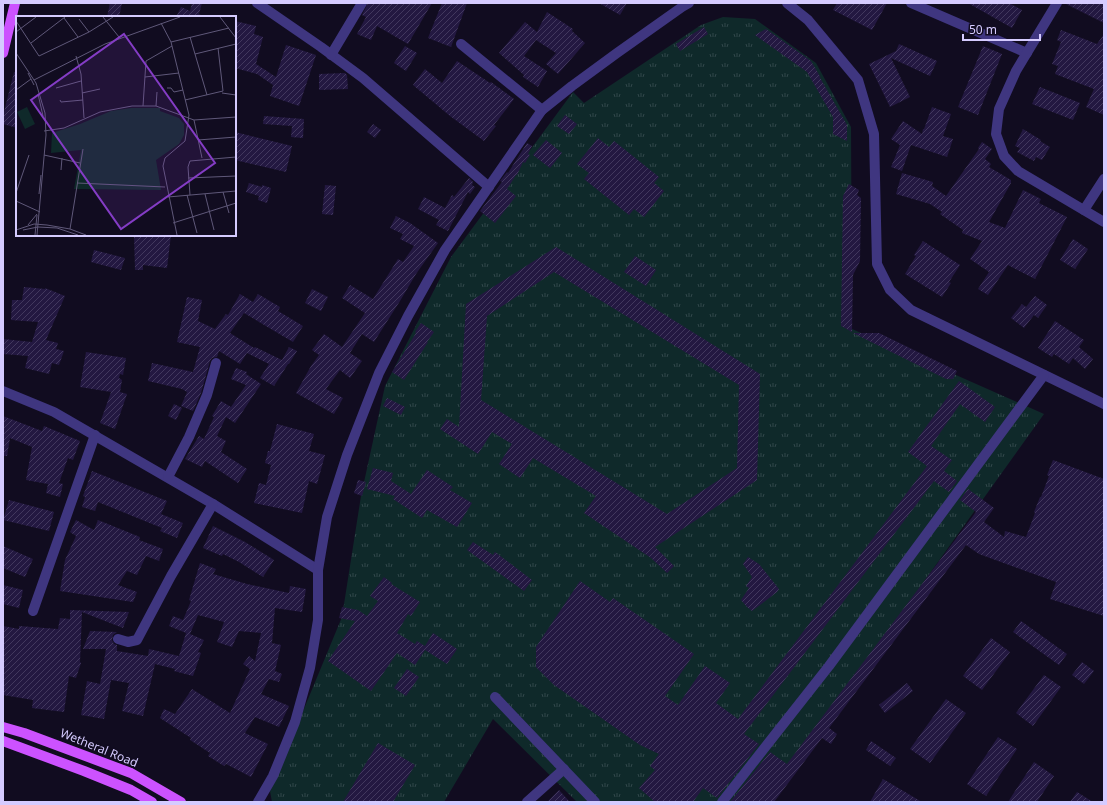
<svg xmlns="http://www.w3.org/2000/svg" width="1107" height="805" viewBox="0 0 1107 805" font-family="'Noto Sans',sans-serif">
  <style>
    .park { fill: url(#park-tufts) }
    .building { fill: url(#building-hatch); fill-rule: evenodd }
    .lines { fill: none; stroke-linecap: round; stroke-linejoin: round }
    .minor { stroke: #3f3680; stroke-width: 10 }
    .major { stroke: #cc52ff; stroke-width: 10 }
    .labels { text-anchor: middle; stroke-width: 3.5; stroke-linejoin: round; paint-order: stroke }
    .street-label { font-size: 12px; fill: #d5cbff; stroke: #110c20 }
    .inset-road { fill: none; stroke: #5f5879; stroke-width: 1 }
    .view { fill: #843cc5; fill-opacity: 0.15; stroke: #843cc5; stroke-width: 2 }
    .inset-edge { fill: none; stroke: #d5cbff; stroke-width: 2 }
  </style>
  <defs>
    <pattern id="park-tufts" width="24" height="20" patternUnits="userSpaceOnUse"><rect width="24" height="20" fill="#0f292a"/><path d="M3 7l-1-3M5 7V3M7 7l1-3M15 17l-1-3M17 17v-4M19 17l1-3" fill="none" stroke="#31474a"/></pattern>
    <pattern id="building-hatch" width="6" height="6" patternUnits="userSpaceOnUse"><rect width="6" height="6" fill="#231841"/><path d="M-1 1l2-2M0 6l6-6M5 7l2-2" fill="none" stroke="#42385e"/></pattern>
  </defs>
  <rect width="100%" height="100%" fill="#110c20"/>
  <polygon class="park" points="723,17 755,19 816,63 851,127 852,329 1044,414 766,802 577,802 493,719 444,802 272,802 270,791 342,617 361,496 385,386 451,257 573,92 584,103 701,25"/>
  <g class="building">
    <polygon points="110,3 122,3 119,17 107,17"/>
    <polygon points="192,3 202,3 199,14 205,17 182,17 177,15 181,7 190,11"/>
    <polygon points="368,3 432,3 408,44 377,26 371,40 357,34 366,17 362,15"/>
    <polygon points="442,3 467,3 451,47 428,38"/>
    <polygon points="599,3 627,3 620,15"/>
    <polygon points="837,3 887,3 872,30 833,10"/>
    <polygon points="968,3 1009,3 1022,10 1012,28"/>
    <polygon points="1064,3 1104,3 1104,23"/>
    <polygon points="547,12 573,29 572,31 585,43 558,74 546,64 556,53 536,40 524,56 547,71 538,87 523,77 524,75 499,53 525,22 537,32"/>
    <polygon points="235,21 256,26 254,34 263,37 256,64 276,77 286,45 316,55 299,106 270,96 273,85 257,74 235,68"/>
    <polygon points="704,27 708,34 680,51 676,44"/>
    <polygon points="766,29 811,61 821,78 819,76 847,125 847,141 833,134 833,117 807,72 755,35"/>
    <polygon points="1061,30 1097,44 1104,34 1104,115 1086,107 1094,89 1055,74 1058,66 1052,64 1061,42 1057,40"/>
    <polygon points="899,44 937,61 930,76 891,58 910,97 890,107 869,64 896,51"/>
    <polygon points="405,46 417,53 406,71 394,63"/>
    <polygon points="983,46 1002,54 978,115 958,107"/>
    <polygon points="457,61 490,83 491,82 514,99 494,125 496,126 484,141 450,116 413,85 425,69 442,83"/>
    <polygon points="14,72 17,72 17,128 3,124 3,116"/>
    <polygon points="345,73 347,75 348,89 319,90 319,74"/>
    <polygon points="1040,87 1080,103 1073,120 1032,104"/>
    <polygon points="932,107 951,114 943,136 953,139 947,157 911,145 902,171 891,167 900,145 891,139 903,121 922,134 923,129 924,129"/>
    <polygon points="565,115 577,124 569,134 557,126"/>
    <polygon points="264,116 304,119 303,138 291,137 292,126 263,124"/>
    <polygon points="373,124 381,130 375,138 367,132"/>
    <polygon points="1023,129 1041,140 1040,141 1050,147 1042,160 1036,157 1034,161 1017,152 1020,148 1015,146"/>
    <polygon points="235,132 292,146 286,172 235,160"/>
    <polygon points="598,138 609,147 614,141 659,177 654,183 664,191 644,217 634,209 629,215 584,179 589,173 577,164"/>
    <polygon points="546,140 562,153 550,168 533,155"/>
    <polygon points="982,142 992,149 985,159 991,164 989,167 1011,180 1011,183 989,222 1005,228 1023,190 1041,199 1039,203 1067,217 1035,279 1008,265 988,295 978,289 989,272 970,259 982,241 962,233 963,230 940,214 942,212 930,204 896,194 902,173 933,182 932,186 946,196 979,149 978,148"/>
    <polygon points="527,143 532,146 528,154 530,155 525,163 523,162 517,175 516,175 507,189 516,196 495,223 480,211 502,182 500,181 507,172 508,173"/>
    <polygon points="469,178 473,182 472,185 475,187 470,194 468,192 448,231 436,225 439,220 418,209 424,197 445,208 452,195 454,197"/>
    <polygon points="249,183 262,187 262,185 271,188 267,203 258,200 259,196 246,192"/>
    <polygon points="849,184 859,190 857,195 861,198 860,261 853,275 852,332 841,326 843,196"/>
    <polygon points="325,185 336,186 333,215 322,214"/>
    <polygon points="396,216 410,223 438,243 416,274 400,301 374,342 362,334 350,353 362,361 350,378 340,370 326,389 343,398 334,414 296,393 311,366 319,355 312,350 324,334 342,347 365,313 342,298 350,285 373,299 398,259 403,262 414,246 400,239 403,234 390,228"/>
    <polygon points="134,235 171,235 167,268 143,265 143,270 135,270"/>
    <polygon points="1073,239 1088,249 1075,269 1060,260"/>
    <polygon points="923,241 960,265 949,282 951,283 942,297 905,274 916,256 914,255"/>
    <path d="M556,247L760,374L757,480L655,547L674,566L667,573L651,558L584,513L596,496L533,458L520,478L499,464L512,444L492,432L478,454L440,429L447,419L459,427L466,304ZM554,272L739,385L737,468L667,514L481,400L487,316Z"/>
    <polygon points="94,250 125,258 121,270 91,262"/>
    <polygon points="635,256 656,270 646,286 624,272"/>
    <polygon points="24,287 45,289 45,288 65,296 46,340 58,343 56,349 64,351 59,365 52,363 49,374 25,368 28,356 3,354 3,339 32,342 38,322 11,320 12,300 22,300"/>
    <polygon points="312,289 328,297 321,311 305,303"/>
    <polygon points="240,294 253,302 258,294 280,307 278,311 303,326 293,342 244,313 230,333 254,348 255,347 284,361 282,360 289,347 297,351 289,364 288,364 274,386 260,378 269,364 247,353 240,364 219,351 217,357 212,358 210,361 201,393 193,411 181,406 187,392 182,389 148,381 152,363 193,372 200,347 177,342 187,297 202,300 198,321 215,329 226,314 228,315"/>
    <polygon points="1035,296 1047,305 1038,318 1034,315 1024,328 1011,318 1022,304 1026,307"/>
    <polygon points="1055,321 1084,340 1079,347 1093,359 1085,369 1073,358 1069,364 1054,354 1052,357 1038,348"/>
    <polygon points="421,323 434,332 427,342 428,342 404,380 392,372 416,333 415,332"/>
    <polygon points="853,333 879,333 957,371 953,379 946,379"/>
    <polygon points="86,352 126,358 123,375 120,374 119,378 122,380 120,392 127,394 115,429 100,423 111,392 80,387"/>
    <polygon points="236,368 247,372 246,374 261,384 235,423 226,417 217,436 226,441 221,452 247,469 238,483 205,461 202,467 185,459 199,436 204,439 214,417 212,416 221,401 231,407 246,385 231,379"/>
    <polygon points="959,381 995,407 985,422 960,404 931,446 952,460 944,471 957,481 949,492 934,481 744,734 759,744 717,798 703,788 693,802 655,802 639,788 655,770 650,766 659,754 640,745 554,685 536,667 536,647 580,581 610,602 613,598 694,654 665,696 678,705 705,666 730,683 716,703 738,719 927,466 908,452"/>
    <polygon points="387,398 405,407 401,415 383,406"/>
    <polygon points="174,404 182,408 176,420 168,416"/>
    <polygon points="3,416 42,431 44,426 80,441 73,460 68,458 59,483 63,484 60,497 46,493 48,484 26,480 32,447 10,438 7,456 3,456"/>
    <polygon points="277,424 314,434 309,451 325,455 317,484 309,481 302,513 254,503 259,483 266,485 271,465 265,463 268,451 270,451"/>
    <polygon points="1053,460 1104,479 1104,616 1050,599 1056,582 979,554 966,545 829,728 837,734 831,744 822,738 774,802 730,802 770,752 787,764 976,512 960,500 968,489 994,508 984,522 1004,537 1005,531 1026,537 1035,513 1034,512 1040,497 1041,497 1049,476 1047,475"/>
    <polygon points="373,468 393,473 391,481 411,494 427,470 453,487 450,490 472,503 457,527 427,510 422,518 393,499 395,496 367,489"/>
    <polygon points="92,471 167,501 161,514 183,523 177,538 160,531 162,528 98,502 95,511 82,507 85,497 83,496"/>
    <polygon points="358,480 366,482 362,496 354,493"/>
    <polygon points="9,500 54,512 49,531 3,520"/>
    <polygon points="76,520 94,530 98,520 140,537 139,540 163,549 159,561 146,556 137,575 127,571 118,585 137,592 133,602 60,591 65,560 76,536 70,532"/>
    <polygon points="213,526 245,542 274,560 263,577 239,562 223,554 222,556 203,548"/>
    <polygon points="473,542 493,555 495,552 532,580 524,591 467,550"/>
    <polygon points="3,546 33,559 25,577 3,568"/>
    <polygon points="748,557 759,564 779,589 777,592 752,611 747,607 741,600 749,588 746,586 752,577 743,564"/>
    <polygon points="200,563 216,569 213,574 247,584 289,593 290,586 306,589 302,612 275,608 272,643 281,645 275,671 282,674 279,682 269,679 261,694 289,706 279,727 255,717 245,733 268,744 251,777 226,764 224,766 208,756 210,753 190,740 191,738 160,718 164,709 175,714 192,689 230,713 250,669 243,664 249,656 255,661 261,633 239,631 232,647 217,642 224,622 198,615 190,634 204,640 198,652 201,653 193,676 174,671 175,669 155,664 143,716 122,711 129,683 111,680 104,719 81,715 87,681 100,684 106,649 83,649 90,631 117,632 113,635 112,640 114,644 117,645 117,651 148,656 149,649 179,656 186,633 169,626 173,616 183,620 191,601 189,600"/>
    <polygon points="384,577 392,583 391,584 420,602 411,616 408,614 397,633 415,644 417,641 425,646 433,633 457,649 447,664 425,650 415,665 397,653 371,691 328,661 355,621 339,618 342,607 358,610 367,616 378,601 370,596"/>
    <polygon points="3,585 23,590 19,608 3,604"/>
    <polygon points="70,610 129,612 123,628 82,612 80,662 81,663 76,678 69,676 64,712 32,708 33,700 3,695 3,626 19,629 19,626 58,629 60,618 70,619"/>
    <polygon points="1021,621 1067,654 1059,665 1013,632"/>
    <polygon points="991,638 1010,652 982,690 963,676"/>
    <polygon points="1082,662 1094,671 1084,684 1072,675"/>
    <polygon points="407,669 419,677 406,696 394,688"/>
    <polygon points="1044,675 1061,687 1033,726 1016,713"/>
    <polygon points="907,683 913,691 885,713 879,705"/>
    <polygon points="946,699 966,713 930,763 910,749"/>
    <polygon points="998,737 1017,749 986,796 967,784"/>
    <polygon points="871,741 896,758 890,766 866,750"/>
    <polygon points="378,743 415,765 393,802 343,802"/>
    <polygon points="1034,762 1054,776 1037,802 1008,802"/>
    <polygon points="883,779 922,802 870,802"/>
    <polygon points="559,790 570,802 547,802"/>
    <polygon points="1077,792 1093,802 1070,802"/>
  </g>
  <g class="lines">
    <g class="minor">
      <polyline points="257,3 321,47 363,78 489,187"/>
      <polyline points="787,3 808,20 858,80 874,134 877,264 890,290 911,310 1104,404"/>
      <polyline points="911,3 1027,53"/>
      <polyline points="1057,3 1016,71 999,109 996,134 1004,156 1018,171 1104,222"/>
      <polyline points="461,44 542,110"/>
      <polyline points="331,55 362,3"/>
      <polyline points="1084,210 1104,179"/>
      <polyline points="3,391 54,412 213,504 318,570"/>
      <polyline points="168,477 189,437 207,395 216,363"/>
      <polyline points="33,611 95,435"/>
      <polyline points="118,639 128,642 137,640 171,576 213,504"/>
      <polyline points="495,697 595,802"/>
      <polyline points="258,802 273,776 295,722 310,668 318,620 318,570 327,517 347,455 379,373 408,316 445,250 542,110 572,86 617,53 682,7 689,3"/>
      <polyline points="527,802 564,769"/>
      <polyline points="722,802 829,666 1044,375"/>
    </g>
    <g class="major">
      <polyline points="3,53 15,3"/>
      <polyline points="3,727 24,733 131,773 181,802"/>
      <polyline points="3,741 84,771 131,790 152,802"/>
    </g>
  </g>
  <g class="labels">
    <g class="street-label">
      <text transform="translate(99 748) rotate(22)" y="4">Wetheral Road</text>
    </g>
  </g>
  <g transform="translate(16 16)">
    <rect width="220" height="220" fill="#110c20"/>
    <path d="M11,91L19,108L9,113L1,96Z" fill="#0f292a"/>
    <path d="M115,92H144V95L163,102L168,108V119L163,128L140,144L145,174L58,173L65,134L35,137L36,117L64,108L95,95Z" fill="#0f292a"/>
    <path class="inset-road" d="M87,1L103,21M204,1L220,22M48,2L62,21M63,3L73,16M0,5L23,40L73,16L97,1M145,7L155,26L173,99L169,125L149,142L147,150L161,219M0,16L20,1M174,21L191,79M155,26L213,12M15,27L49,1M0,37L20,67L29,97L30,119L21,219M179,38L220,28M60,40L65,58L68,102M12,57L18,69M129,61L163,57M18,64L89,28L164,1M40,72L65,65M151,72H155L158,76L167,74M0,74L15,63M66,77L84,73M206,77L220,79M22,78L27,100M44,84L45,86L67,84M169,84L207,75L202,32M127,90L130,45L156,30M140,90L141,76M178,104L186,142M28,115L48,112L84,96L116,90H140L178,104L220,101M182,124L220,121M28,139L64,147M45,154L46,142M172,162L220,160M61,167L149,171M207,176L213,197M0,177L13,139M23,178L25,159M189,178L198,214M171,179L181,217M174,179L172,151L174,145L220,141M152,181L220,175M0,185L24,196M157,207L220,187M12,209L21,198M54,213L67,133M0,214L18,208L31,209L54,213L70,219M7,214L22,211L41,212L62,219M19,219L21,199"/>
    <path class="view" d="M108,18L199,147L105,213L15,84Z"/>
    <rect width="220" height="220" class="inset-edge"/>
  </g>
  <rect width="1107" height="805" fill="none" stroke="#d5cbff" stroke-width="8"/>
  <path d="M963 34v6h77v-6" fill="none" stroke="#d5cbff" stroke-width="2"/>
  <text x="969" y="34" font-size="12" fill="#d5cbff" stroke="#110c20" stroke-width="3" paint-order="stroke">50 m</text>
</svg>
